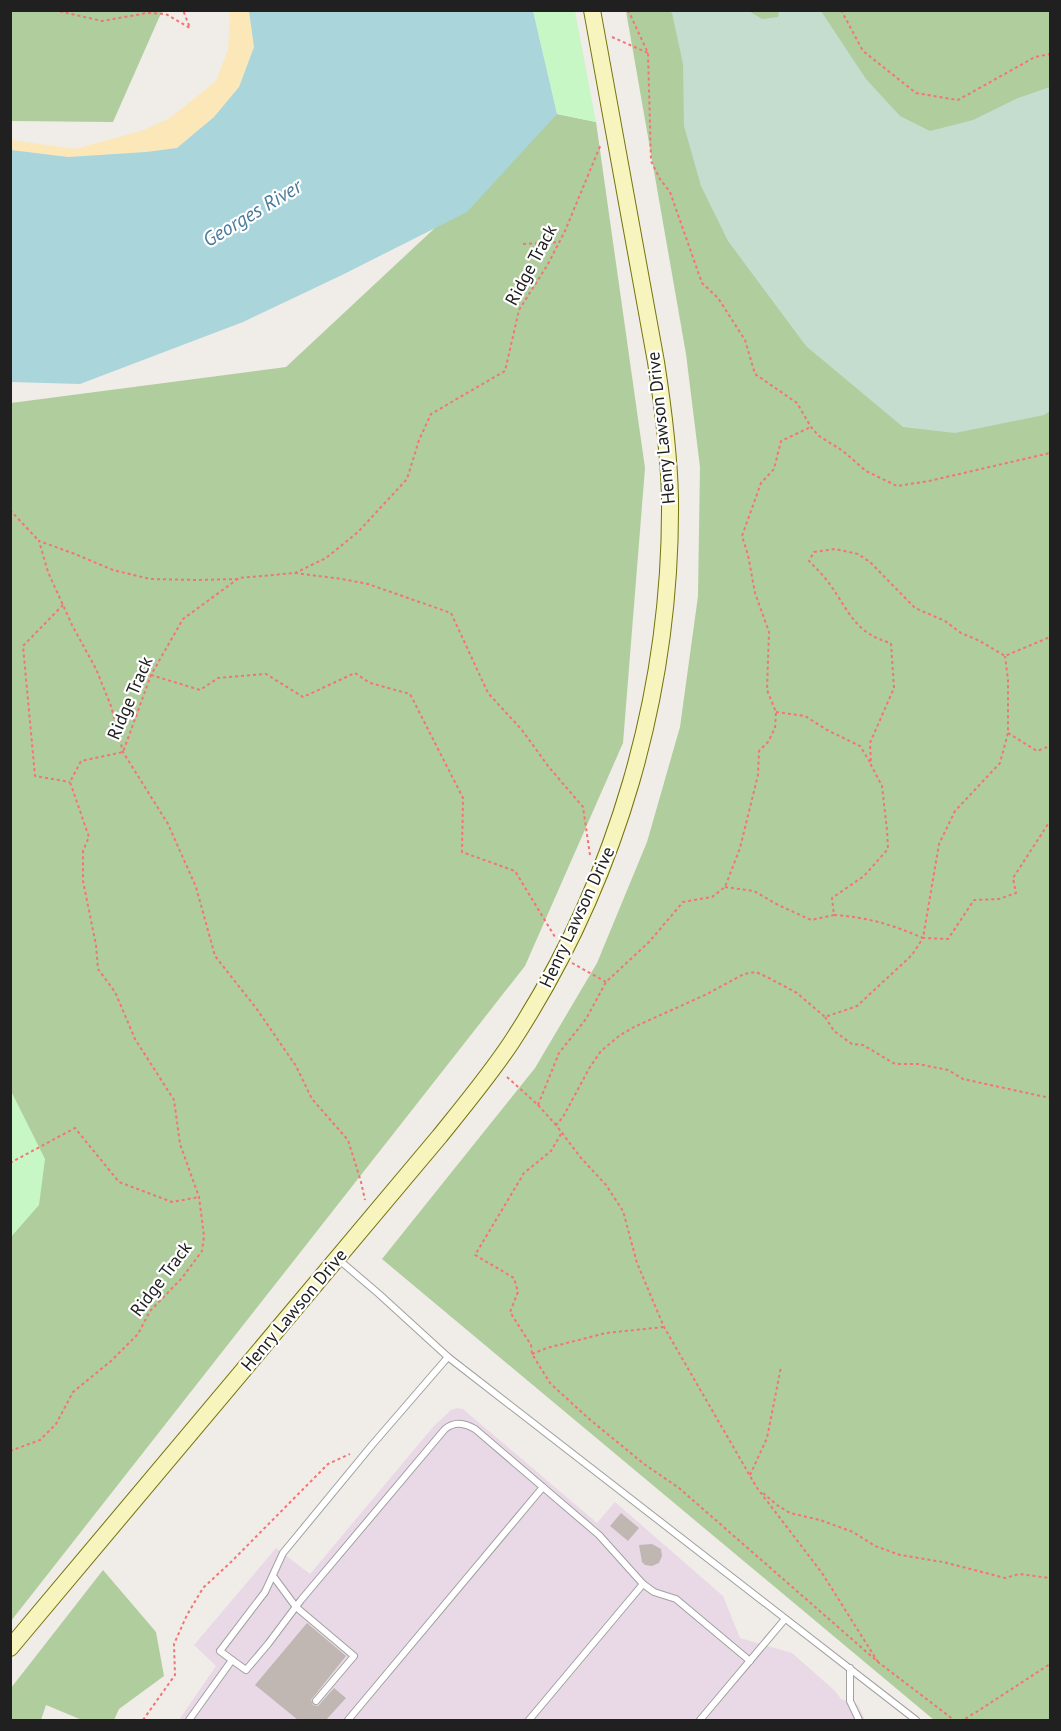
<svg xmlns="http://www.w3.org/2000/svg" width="1061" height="1731" viewBox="0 0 1061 1731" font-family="'PT Sans',sans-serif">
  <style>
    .industrial { fill: #e9d9e7 }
    .forest { fill: #b0cd9d }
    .wetland { fill: #c4ddcf }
    .sand { fill: #fce7b9 }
    .park { fill: #c8f7c6 }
    .water { fill: #a9d5db }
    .building { fill: #c0b7b3 }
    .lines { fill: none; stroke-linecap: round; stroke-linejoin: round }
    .lane-casing { stroke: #a1a1a1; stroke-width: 8 }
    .secondary-casing { stroke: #73730a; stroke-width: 18 }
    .path { stroke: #f37474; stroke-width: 2; stroke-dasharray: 3 3; stroke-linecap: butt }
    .lane { stroke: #fff; stroke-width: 6 }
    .secondary { stroke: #f7f4be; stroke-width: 16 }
    .labels { text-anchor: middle; stroke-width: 4.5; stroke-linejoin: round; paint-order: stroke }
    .street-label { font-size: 18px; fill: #202020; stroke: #fff }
    .water-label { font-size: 20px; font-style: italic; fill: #4a7b9c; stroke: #fff }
  </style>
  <rect width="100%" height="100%" fill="#f0ece7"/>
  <polygon class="industrial" points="457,1408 463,1409 597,1523 615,1502 723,1596 740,1638 792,1653 834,1690 841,1699 858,1705 865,1720 179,1720 216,1666 194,1645 276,1548 310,1574 433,1427 451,1410"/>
  <g class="forest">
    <polygon points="11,10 162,11 113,122 11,121"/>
    <polygon points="626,11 1050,11 1050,1720 934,1720 382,1259 535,1068 597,963 647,842 680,727 698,596 700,467 686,354"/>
    <polygon points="557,114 596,122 645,468 623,743 525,966 11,1621 11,403 286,367"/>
    <polygon points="103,1570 156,1632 164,1676 119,1709 114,1720 82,1720 46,1705 41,1720 11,1720 11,1688"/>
  </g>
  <polygon class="wetland" points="669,11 749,11 762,19 778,17 779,11 821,11 866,79 900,116 930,131 973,120 1018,98 1050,87 1050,411 1044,415 955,433 903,427 806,346 728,241 701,186 684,126 683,64 672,13"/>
  <polygon class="sand" points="229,11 249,11 254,47 239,87 214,117 177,148 146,152 68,157 11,150 11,140 75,149 144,130 170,118 216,81 228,50 230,22"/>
  <g class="park">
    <polygon points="533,11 575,11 596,122 557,114"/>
    <polygon points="10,1089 45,1159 39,1205 11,1237"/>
  </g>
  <polygon class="water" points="249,11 533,11 557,114 467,212 342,275 243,322 80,384 11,382 11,150 68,157 146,152 177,148 214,117 239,87 254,47"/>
  <g class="building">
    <polygon points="621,1513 639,1528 628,1541 610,1526"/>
    <polygon points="652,1544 661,1549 662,1556 659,1563 652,1566 645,1565 642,1562 639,1545"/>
    <polygon points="307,1623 346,1656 311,1700 313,1705 318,1706 334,1688 346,1698 326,1720 298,1720 255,1685"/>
  </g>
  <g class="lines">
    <g class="lane-casing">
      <g id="lane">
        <polyline points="338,1259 379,1294 448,1357 916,1720"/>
        <polyline points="273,1576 296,1607 354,1656 316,1701"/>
        <polyline points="643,1584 654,1592 676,1599 750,1661"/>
        <path d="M232,1660L246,1670L268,1644L301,1600L445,1429C455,1421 464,1423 475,1429L599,1535L643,1584L529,1720"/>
        <polyline points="850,1668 850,1701 859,1720"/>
        <polyline points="189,1720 232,1660 220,1651 265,1592 283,1553 372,1445 448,1357"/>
        <polyline points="348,1720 543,1487"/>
        <polyline points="700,1720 785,1619"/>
      </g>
    </g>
    <g class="secondary-casing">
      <path id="secondary" d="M10,1648L439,1137C464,1106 489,1076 511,1043C617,881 672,691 670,498C669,452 663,407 656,362L592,10"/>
    </g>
    <g class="path">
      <polyline points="54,10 102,21 147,13 166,14 190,28 183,10"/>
      <polyline points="628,10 648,53 651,161 660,179 670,192 702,283 718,298 745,340 755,374 797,403 811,427 819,436 843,451 866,471 897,486 929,481 1050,453"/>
      <polyline points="841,10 863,51 916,93 958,100 1035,57 1050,54"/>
      <polyline points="612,37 648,53"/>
      <polyline points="523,244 560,242"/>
      <polyline points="10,510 39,541"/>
      <polyline points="295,573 342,579 368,584 451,613 488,693 522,730 548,766 583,807 590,855"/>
      <polyline points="238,579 196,580 150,579 113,570 75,554 39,541 48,572 72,625 96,669 111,706 123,752 168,824 196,887 215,956 256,1008 296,1066 312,1099 348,1140 361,1182 365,1200"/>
      <polyline points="63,605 23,646 35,776 70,782"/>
      <polyline points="151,675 200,690 218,678 266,674 303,697 355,673 370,683 410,694 463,798 462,852 515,871 555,937"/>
      <polyline points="776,712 805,716 827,730 860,746 870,762"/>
      <polyline points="1008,733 1037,751 1050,746"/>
      <path d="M725,887L754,891L778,905L811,920L834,915L832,898L864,876L888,849L887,830L882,786L871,765L870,743L894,688L891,643C856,634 850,613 831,586C825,577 817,569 809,561L814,552L835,549L858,554L870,562L915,608L945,621L961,633L980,641L1005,656L1050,637"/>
      <path d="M834,915C867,917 893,925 923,938L939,844L955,811L1000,763L1008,733V680L1005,656"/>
      <polyline points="572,963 606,982"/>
      <polyline points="825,1017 834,1031 852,1044 863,1045 895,1064 918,1064 948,1070 963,1079 1050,1098"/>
      <polyline points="507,1077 538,1105 556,1125"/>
      <polyline points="538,1105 559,1053 586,1019 606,982 649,942 683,902 712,897 725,887 740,848 758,775 759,751 768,742 775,728 776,712 767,690 769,632 755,593 748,555 742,536 761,483 774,469 781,441 811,427"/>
      <polyline points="561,1134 551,1151 524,1173 475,1255 514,1278 518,1292 510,1312 531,1345 532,1354 550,1383 588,1418 644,1464 679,1488 878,1662 954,1720 963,1720 978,1711 1050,1664"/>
      <polyline points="10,1163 75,1128 119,1182 172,1202 199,1197"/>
      <polyline points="532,1354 547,1348 606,1333 664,1327"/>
      <polyline points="10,1451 40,1440 56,1424 73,1392 111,1361 138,1334 150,1311 182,1278 202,1251 204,1236 199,1197 180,1144 174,1100 135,1039 115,992 98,969 96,945 83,881 83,851 89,837 70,782 81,761 123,752 151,675 183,619 239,578 295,573 326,558 358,532 407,479 419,440 431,414 505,371 519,310 548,264 565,231 601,144"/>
      <polyline points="750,1475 767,1438 781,1367"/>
      <polyline points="763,1493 777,1505 790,1513 820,1520 853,1532 875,1546 900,1555 943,1562 1005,1578 1019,1574 1050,1578"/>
      <polyline points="878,1662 822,1573 757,1488 664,1327 637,1263 623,1211 606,1185 581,1158 556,1125 563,1117 590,1067 601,1051 619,1036 634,1027 705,995 744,974 756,972 767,977 797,993 825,1017 857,1006 912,955 923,938 948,939 974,900 999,899 1016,893 1013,878 1050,821"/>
      <polyline points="143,1720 175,1675 174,1644 187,1615 203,1588 231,1562 328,1464 350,1454"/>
    </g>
    <use href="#lane" class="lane"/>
    <use href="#secondary" class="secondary"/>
  </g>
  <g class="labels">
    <g class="street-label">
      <text transform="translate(531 265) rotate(-62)" y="6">Ridge Track</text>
      <text transform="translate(661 428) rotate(-96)" y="6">Henry Lawson Drive</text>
      <text transform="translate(130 698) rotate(-67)" y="6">Ridge Track</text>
      <text transform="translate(577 917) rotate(-65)" y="6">Henry Lawson Drive</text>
      <text transform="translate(161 1279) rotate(-53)" y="6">Ridge Track</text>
      <text transform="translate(294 1310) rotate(-50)" y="6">Henry Lawson Drive</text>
    </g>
    <g class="water-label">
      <text transform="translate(252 213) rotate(-31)" y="7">Georges River</text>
    </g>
  </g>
  <rect width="1061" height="1731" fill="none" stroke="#202020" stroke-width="24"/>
</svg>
